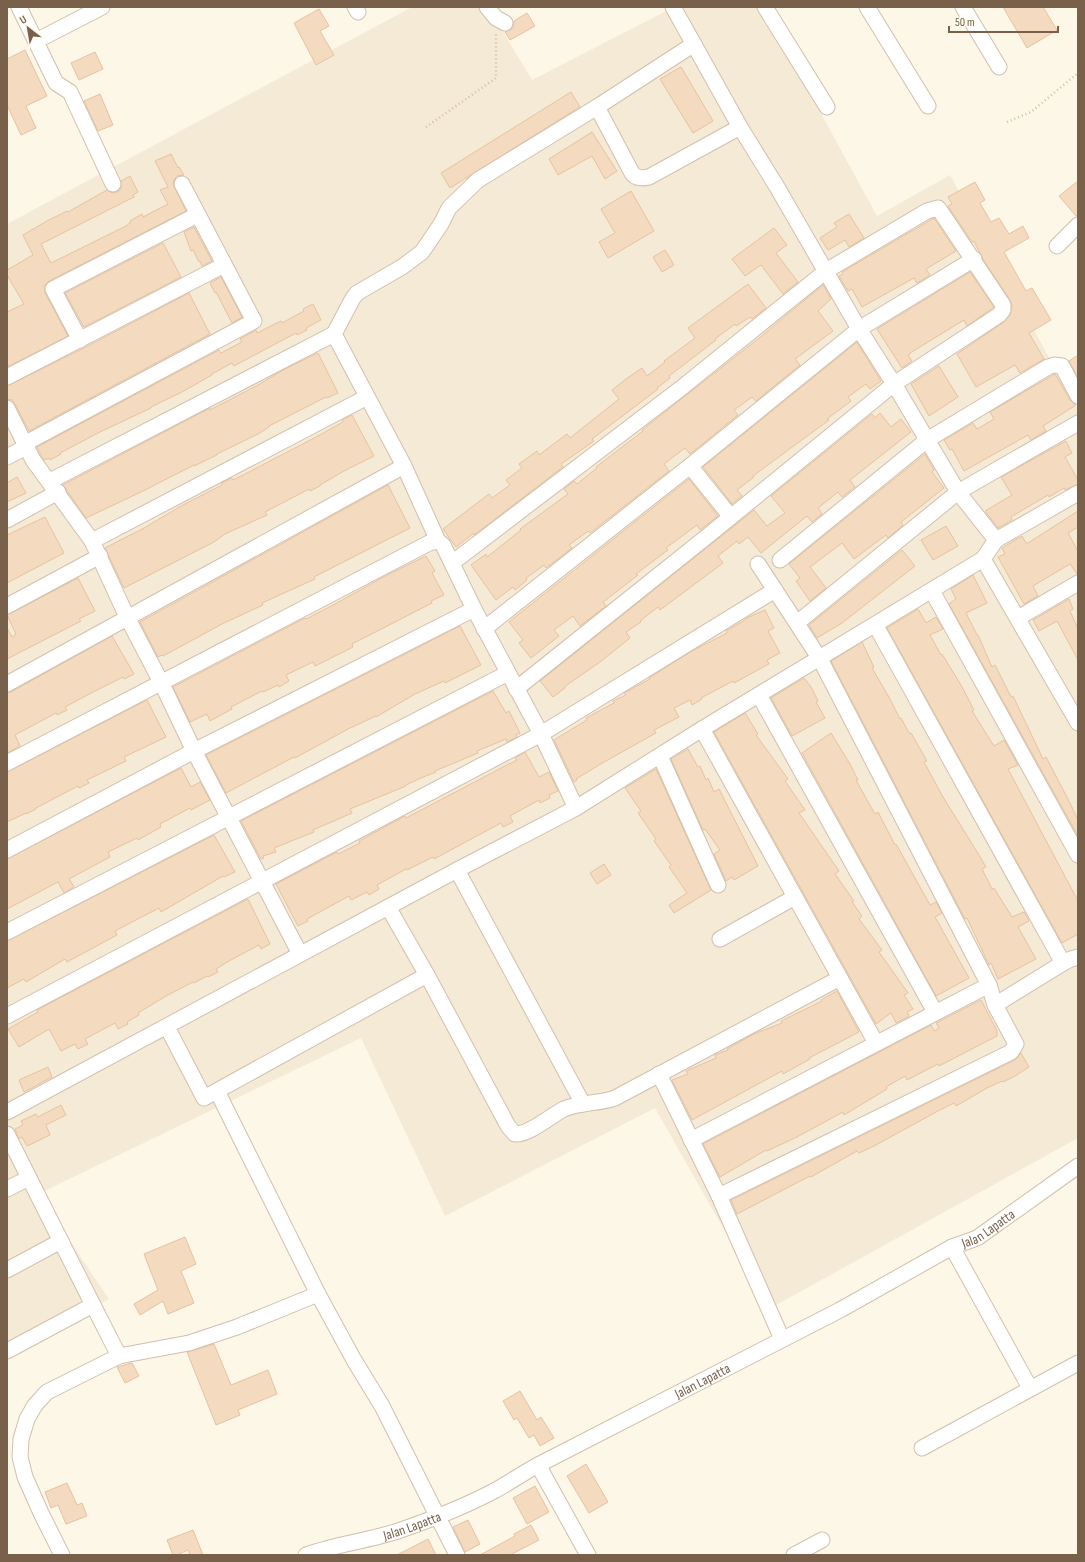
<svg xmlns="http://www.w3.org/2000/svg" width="1085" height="1562" viewBox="0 0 1085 1562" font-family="'Sofia Sans Condensed',sans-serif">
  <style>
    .residential { fill: #f5ead6 }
    .building { fill: #f4dabf; stroke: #e7c29f }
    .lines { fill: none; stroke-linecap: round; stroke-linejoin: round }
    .minor-casing { stroke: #d0c0ad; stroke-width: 17 }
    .path { stroke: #d9bda1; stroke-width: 2.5; stroke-dasharray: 1 3; stroke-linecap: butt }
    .minor { stroke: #fff; stroke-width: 15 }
    .labels { text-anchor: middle; stroke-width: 3; stroke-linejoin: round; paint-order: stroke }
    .street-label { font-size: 14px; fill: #79604b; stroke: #fffbf0 }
  </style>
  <rect width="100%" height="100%" fill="#fdf7e8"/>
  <polygon class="residential" points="412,7 488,7 532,80 674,7 763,7 877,216 950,175 1078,411 1078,1138 769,1309 655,1108 445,1216 361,1038 38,1194 109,1299 7,1355 7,224"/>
  <g class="building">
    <polygon points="1003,7 1043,7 1057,30 1027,48"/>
    <polygon points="319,9 329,26 320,31 334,55 316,65 294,23"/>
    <polygon points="527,13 535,26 510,40 505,32 513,28 514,21"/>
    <polygon points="25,50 47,96 26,106 36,128 21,135 7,105 7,59"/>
    <polygon points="95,52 103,69 79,80 71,63"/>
    <polygon points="681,67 713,121 693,133 660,79"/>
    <polygon points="571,92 580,107 450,188 441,173"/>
    <polygon points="100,94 113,125 98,131 84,101"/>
    <polygon points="592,132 617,171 605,179 592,156 558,175 549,159"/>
    <polygon points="171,154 178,168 179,167 184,175 177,176 174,180 173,184 186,211 49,281 45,285 45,293 68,336 7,367 7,312 24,304 7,275 7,270 33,255 23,235 47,221 67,211 68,212 107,190 112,193 117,192 121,189 121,181 130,176 138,192 133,195 134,197 41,244 51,263 126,226 131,222 130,221 142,214 143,217 168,204 160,190 168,187 155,161"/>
    <polygon points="1078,181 1078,216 1076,216 1059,196"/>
    <polygon points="975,182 985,200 980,203 991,222 999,218 1009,234 1023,226 1029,238 1004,252 1026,291 1032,288 1051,320 1029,333 1044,359 1020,373 1015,365 976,387 957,354 1004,322 1010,315 1012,305 1010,300 984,261 974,241 972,242 948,206 952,204 948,197"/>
    <polygon points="631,191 654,231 608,258 599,242 615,233 601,209"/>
    <polygon points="849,214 864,238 849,247 845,240 828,250 820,238 837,227 834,223"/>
    <polygon points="934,218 956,251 926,269 930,275 917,283 914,278 862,307 852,289 848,291 839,276 843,274 842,272"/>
    <polygon points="194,227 212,261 202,266 200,261 199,262 193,250 191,251 184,232"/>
    <polygon points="774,228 787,245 776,253 798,282 783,294 761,265 745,276 732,259"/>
    <polygon points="163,243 181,277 84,327 65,293"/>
    <polygon points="665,250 674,265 662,272 653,257"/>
    <polygon points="970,272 994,307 967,326 964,320 910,353 910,354 908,355 912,361 902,368 877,329"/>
    <polygon points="221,277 242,317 232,323 216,292 215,293 210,283"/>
    <polygon points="748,284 766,308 752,319 750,317 736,326 735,324 715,339 716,340 669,376 670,378 657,388 658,389 592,439 594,441 561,464 563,467 474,535 474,533 456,547 443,529 489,494 492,498 510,485 506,480 522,468 519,464 537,451 539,455 567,434 570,438 619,399 612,390 626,379 642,368 647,376 665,362 664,361 695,338 688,328"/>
    <polygon points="823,285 831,299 818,311 833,331 795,359 800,365 756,401 752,397 734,410 738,415 690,454 685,448 664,464 669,471 590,533 588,531 569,545 572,548 546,568 544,565 526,578 527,580 515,590 513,587 496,600 471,565 486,554 487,557 521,530 520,529 568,494 564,489 574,481 577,484 597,468 596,467 643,431 642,430 763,335"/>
    <polygon points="189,293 210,334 29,431 15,404 12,400 7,399 7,386 84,348"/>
    <polygon points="313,304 321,320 306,328 307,330 297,335 296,333 234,366 232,363 212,374 212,375 182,392 151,407 151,408 100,432 60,453 61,454 50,460 49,458 44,460 41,455 37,447 219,350 221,353 242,342 240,339 256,330 257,333 281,321 282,323 304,311 303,309"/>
    <polygon points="857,342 881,381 870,389 866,384 848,397 851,401 827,419 829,420 753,476 754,477 737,490 742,496 732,504 703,467"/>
    <polygon points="318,353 338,393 327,398 326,397 269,426 269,427 258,434 217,454 217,455 194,466 194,465 143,491 86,518 63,485 210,408 210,410 258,385 283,370"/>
    <polygon points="1078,355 1078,375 1077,376 1069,361"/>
    <polygon points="939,366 958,397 929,416 911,384"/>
    <polygon points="1055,374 1070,400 1076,405 1043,426 1046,431 1031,440 1028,435 964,471 952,449 950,450 944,440 973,423 977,429 994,419 990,412"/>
    <polygon points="880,413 891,427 901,419 911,432 850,480 855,487 842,497 838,492 818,508 822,514 812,522 807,516 761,553 748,537 739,544 737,541 718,556 723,563 660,610 658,607 640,621 641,622 626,632 630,638 600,662 564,687 565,688 553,697 540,681 754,510 767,526 785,513 771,496 872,414 875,418"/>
    <polygon points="352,415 374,456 344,471 320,485 320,486 310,491 309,489 265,512 267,515 225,534 214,542 124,588 105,548 144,528 181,506 222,485 222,483 232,478 233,480 245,474 316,437 343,422 342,420"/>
    <polygon points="1066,441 1072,453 1065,457 1078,480 1078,484 1065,490 1064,488 1049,497 1048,495 1011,517 1012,520 998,528 985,511 1012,495 1001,477"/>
    <polygon points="925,454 934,470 932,472 944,488 901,522 903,525 888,538 886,535 854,559 842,543 810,567 826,588 810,601 796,581 800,578 789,564"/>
    <polygon points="17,477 26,493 7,502 7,483"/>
    <polygon points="689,479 718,516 700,530 697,525 666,548 668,550 636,574 638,575 603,602 606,606 580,626 573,616 554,630 559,636 531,658 519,643 523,640 509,622"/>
    <polygon points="388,485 410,528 314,577 315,579 262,603 263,605 222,624 163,656 162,655 158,657 140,622"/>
    <polygon points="1078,511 1078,527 1068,533 1078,551 1078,574 1077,574 1070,564 1033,586 1038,596 1024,604 998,557 1005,554 1002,548 1022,536 1026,543 1028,543"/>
    <polygon points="45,517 64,553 7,583 7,535"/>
    <polygon points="946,526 958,546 933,560 921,540"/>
    <polygon points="902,550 915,566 842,623 817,638 809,625"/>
    <polygon points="426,556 435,571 432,573 444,595 431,601 432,603 352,644 353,647 315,666 313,662 286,675 289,681 279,687 278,685 263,692 262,691 231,707 232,709 210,721 207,714 190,722 173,687 305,618 306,619 335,604 387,575"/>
    <polygon points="973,575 987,603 966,613 977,635 978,635 992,667 995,665 1011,697 1013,696 1043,759 1046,757 1070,803 1078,820 1078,836 949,604 956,599 951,589"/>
    <polygon points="78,578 95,611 79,619 81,621 7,659 7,628 12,637 16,634 7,615"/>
    <polygon points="1069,599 1073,609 1070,611 1078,629 1078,660 1057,621 1039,631 1033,620"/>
    <polygon points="918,609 926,623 936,617 943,629 930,635 941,655 942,654 961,685 974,710 972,711 994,746 1004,740 1018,765 1008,769 1078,901 1078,934 1062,943 887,628"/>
    <polygon points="765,610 774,628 768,631 780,653 767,660 769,664 734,683 733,681 701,698 702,699 692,705 690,700 674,708 679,717 654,730 656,733 604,762 576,779 577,780 574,782 554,740 587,720 586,718 614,703 613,701 626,695 624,693 650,679 649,678 692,651 727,633 726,631 740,623 749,617"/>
    <polygon points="460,626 481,665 445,683 444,681 415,694 376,717 376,716 348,729 295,758 294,757 226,793 206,755"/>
    <polygon points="112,636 134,674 124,679 123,677 95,691 65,707 67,710 57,715 56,713 15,735 20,746 7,753 7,693 11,692"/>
    <polygon points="862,642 874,667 872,668 890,699 900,719 901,718 909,733 911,733 927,761 924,762 943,797 979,855 986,867 982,869 992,889 994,888 1012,917 1024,912 1029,921 1018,927 1036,959 998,979 991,963 989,965 967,918 965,919 831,661"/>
    <polygon points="804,678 811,687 818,701 816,702 825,718 792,736 771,698"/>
    <polygon points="493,691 506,713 509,711 520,733 516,735 517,737 507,742 506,739 477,751 478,753 435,771 436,772 421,778 406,785 406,786 350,809 352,813 313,830 314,832 274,848 276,852 263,856 264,858 261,859 241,821"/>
    <polygon points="147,700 166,737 124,757 126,761 87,780 89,783 79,788 78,786 36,808 36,809 26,814 26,813 7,822 7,772"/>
    <polygon points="745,713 758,734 756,735 788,779 785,781 805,810 799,813 839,871 835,874 854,901 852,902 862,916 859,919 882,950 879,952 908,993 904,995 913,1009 907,1012 909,1016 896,1023 891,1013 876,1024 714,732"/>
    <polygon points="831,733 850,764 858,780 856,780 867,800 875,814 878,812 895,845 896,844 930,905 936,902 942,913 935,917 969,978 936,996 802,753"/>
    <polygon points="688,749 698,767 700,766 706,780 708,778 714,792 719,789 758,866 734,880 732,877 726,881 714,854 720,850 705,829 703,830 671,759"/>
    <polygon points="525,752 539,777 549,772 558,791 549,795 550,798 540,803 539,800 510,816 513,822 503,827 501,823 434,859 433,857 407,870 406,869 377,885 379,889 369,895 367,892 351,900 349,896 307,919 308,921 298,926 276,884 337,852 338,854 360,843 359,841 405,816 406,818 503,767 517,760 515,758"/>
    <polygon points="181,768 191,787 200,782 210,800 191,810 190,808 160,824 161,827 138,840 137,838 108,852 110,857 69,879 74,887 64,893 58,882 7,909 7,859"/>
    <polygon points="656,769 711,890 674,913 669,905 687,893 669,867 671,865 654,841 656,839 638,813 641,811 625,788"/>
    <polygon points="214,835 235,872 224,877 223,876 161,912 159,908 115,931 117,935 67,962 65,959 26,982 24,979 7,988 7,941"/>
    <polygon points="604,864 611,875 597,884 590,873"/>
    <polygon points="248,899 270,944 261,949 259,945 229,961 216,969 218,972 208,977 207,976 194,983 193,982 166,996 138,1013 139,1015 127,1022 128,1024 118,1029 115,1023 85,1039 88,1044 78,1049 75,1044 61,1051 49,1029 19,1047 8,1029 38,1012 37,1010"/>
    <polygon points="837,991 859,1032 809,1058 810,1059 783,1074 782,1071 692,1120 672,1080 688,1074 686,1071 716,1058 715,1055 728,1050 727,1049 754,1034 782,1023 781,1021 822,1001 821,1000"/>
    <polygon points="981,1000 997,1031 997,1036 939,1066 938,1064 907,1080 905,1076 886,1087 887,1089 844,1115 843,1112 797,1137 767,1151 766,1150 720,1177 703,1144 931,1025 934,1031 939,1028 936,1023"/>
    <polygon points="1021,1053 1029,1067 1015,1076 1003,1082 1002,1081 987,1088 956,1106 954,1103 938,1111 874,1146 859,1153 857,1151 811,1177 810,1176 737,1214 731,1200 1015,1060"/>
    <polygon points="48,1067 52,1077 24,1092 19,1080"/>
    <polygon points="61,1105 66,1115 46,1125 50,1135 27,1146 22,1137 19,1139 15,1129 23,1125 21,1121 36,1114 38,1117"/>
    <polygon points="185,1237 196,1264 181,1271 194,1303 168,1314 163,1301 140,1315 134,1304 158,1290 144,1254"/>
    <polygon points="214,1344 231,1385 268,1370 277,1394 238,1410 240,1415 216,1425 187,1352"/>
    <polygon points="132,1363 139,1376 125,1383 117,1367"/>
    <polygon points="520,1391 537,1420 541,1417 554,1438 540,1446 534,1435 529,1438 517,1418 514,1420 503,1401"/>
    <polygon points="586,1464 608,1502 589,1513 567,1476"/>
    <polygon points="67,1483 77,1505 82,1503 87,1516 66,1524 58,1505 51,1508 45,1492"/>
    <polygon points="535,1486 549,1512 527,1524 513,1498"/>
    <polygon points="468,1520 480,1544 465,1552 453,1527"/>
    <polygon points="531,1525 539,1540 510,1555 480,1555 515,1536 514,1534"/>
    <polygon points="193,1530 203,1555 190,1555 188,1550 177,1555 173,1555 167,1540"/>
    <polygon points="428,1539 436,1555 397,1555"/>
  </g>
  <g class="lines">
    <g class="minor-casing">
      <g id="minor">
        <polyline points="19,7 56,83 70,92 113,184"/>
        <polyline points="355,7 358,12"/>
        <polyline points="487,7 496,18 505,23"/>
        <polyline points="673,7 740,127 777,187 859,329 894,384 958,492 996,540"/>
        <polyline points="765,7 827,107"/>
        <polyline points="867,7 928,106"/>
        <polyline points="963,7 999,67"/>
        <polyline points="36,41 102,7"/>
        <path d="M597,107L632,173C636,179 643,178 649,177L740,127"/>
        <polyline points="1057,246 1078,225"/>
        <polyline points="334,334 353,298 357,293 402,267 422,252 441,224 449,208 478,180 597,107 694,44"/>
        <polyline points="80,340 53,289 197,215"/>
        <polyline points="7,377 224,265"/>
        <polyline points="7,408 33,460 92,541 127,617 162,684 194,751 300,954"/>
        <polyline points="24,444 254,321 182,184"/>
        <polyline points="7,457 26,447"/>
        <polyline points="690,466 731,517"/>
        <polyline points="50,481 334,334 404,466 438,541 443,545 474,609 541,734 576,808"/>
        <polyline points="7,520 58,492"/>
        <polyline points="92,541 367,397"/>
        <polyline points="983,559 1078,723"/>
        <polyline points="780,560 927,440 1048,367 1054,365 1062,366 1078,396"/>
        <polyline points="452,563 680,389 826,271 927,211 938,208 941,212 1003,305 1003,310 999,315 894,384 710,534 516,689"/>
        <polyline points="932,591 1078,855"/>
        <polyline points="7,606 100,556"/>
        <polyline points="1018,618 1078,583"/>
        <polyline points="797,623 958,492 1078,423"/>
        <polyline points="876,626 1063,963"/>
        <polyline points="484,629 690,466 859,329 974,259"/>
        <polyline points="7,684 404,466"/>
        <polyline points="759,695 935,1012"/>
        <polyline points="702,729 876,1043"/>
        <polyline points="660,756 718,885"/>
        <polyline points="7,763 429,543 438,541"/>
        <polyline points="7,850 194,751 474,609"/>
        <polyline points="457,870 583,1104"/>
        <path d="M388,907L427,975L508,1126L515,1134C529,1135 550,1116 564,1109C580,1102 598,1104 615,1098L840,978"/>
        <polyline points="7,932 508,673"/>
        <polyline points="720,939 795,897"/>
        <polyline points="995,1005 1063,963 1071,959 1078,957"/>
        <polyline points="7,1016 541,734 775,590"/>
        <polyline points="167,1027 204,1098 427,975"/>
        <polyline points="659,1074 719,1196 782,1339"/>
        <polyline points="217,1091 318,1294 354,1360 382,1406 457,1555"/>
        <polyline points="7,1112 457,870 576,808 702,729 983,559 996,540 1078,493"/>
        <polyline points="7,1134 93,1305 119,1356"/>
        <polyline points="691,1140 989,985"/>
        <polyline points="7,1189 29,1178"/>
        <polyline points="719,1196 1011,1052 1016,1044 995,1005 989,985 820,659 758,564"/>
        <polyline points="952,1247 1030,1388"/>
        <polyline points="7,1270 61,1241"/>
        <polyline points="7,1351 93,1305"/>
        <polyline points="922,1448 1078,1363"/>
        <polyline points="538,1465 588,1555"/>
        <polyline points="62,1555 41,1513 25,1477 20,1457 21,1439 27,1419 35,1405 47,1392 119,1356 189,1343 237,1327 318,1294"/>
        <path id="s1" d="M306,1555C336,1544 368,1541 398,1531C430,1520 464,1507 494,1491C509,1483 523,1473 538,1465L840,1310L952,1247L977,1238L1078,1166"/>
        <polyline points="794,1555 822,1540"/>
      </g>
    </g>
    <g class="path">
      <polyline points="1007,122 1031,112 1078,73"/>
      <polyline points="426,127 496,78 496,34"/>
    </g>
    <use href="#minor" class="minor"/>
  </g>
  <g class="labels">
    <g class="street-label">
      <text dy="5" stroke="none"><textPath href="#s1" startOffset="759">Jalan Lapatta</textPath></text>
      <text dy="5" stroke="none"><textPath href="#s1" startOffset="435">Jalan Lapatta</textPath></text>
      <text dy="5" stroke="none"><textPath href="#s1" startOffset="110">Jalan Lapatta</textPath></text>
    </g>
  </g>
  <rect width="1085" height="1562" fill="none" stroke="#79604b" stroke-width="16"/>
  <g transform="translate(28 28) rotate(329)" stroke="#fffbf0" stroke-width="3" paint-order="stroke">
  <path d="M0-3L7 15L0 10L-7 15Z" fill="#79604b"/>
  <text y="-6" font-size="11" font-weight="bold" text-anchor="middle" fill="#79604b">U</text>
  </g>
  <path d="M949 26v6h109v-6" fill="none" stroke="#79604b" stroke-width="2"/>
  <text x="955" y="26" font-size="12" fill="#79604b" stroke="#fffbf0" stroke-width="3" paint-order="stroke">50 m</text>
</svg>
